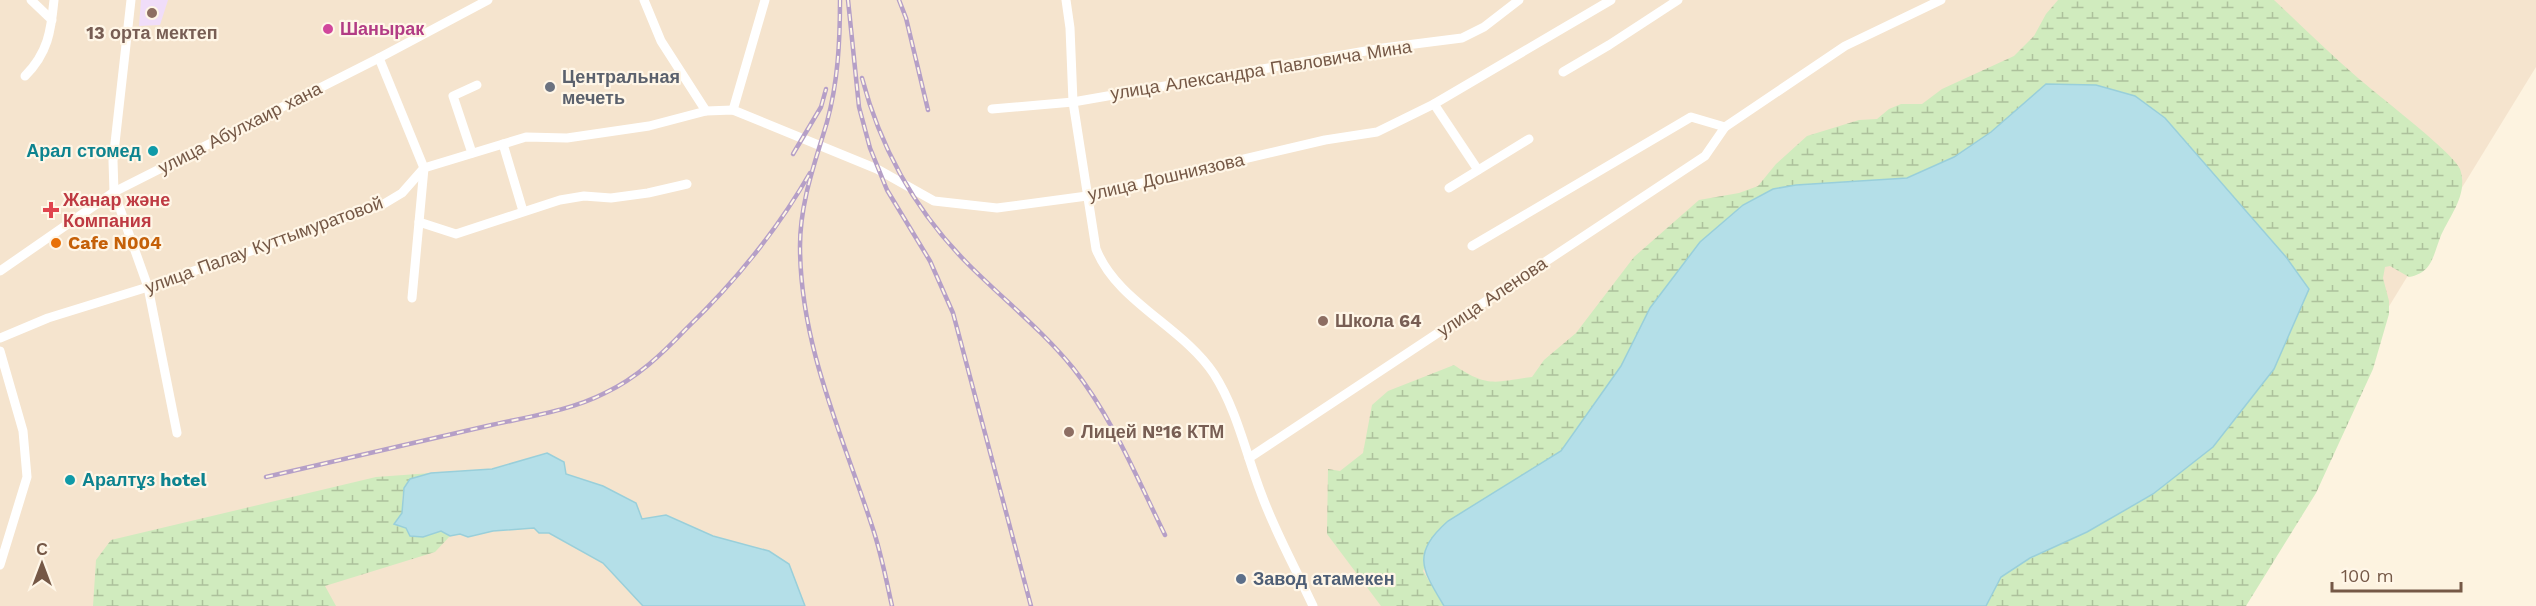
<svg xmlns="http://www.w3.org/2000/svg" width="2536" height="606" viewBox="0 0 2536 606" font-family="'Work Sans',sans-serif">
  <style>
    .residential { fill: #f5e4ce }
    .education { fill: #f0ddf9 }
    .wetland { fill: url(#wetland-marsh) }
    .water { fill: #b4dfe8; stroke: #99cfda; stroke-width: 1.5 }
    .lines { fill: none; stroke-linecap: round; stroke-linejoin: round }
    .minor { stroke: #fff; stroke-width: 9 }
    .rail-casing { stroke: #b59fc7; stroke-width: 4.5 }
    .rail { stroke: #fff6e7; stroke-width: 2; stroke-dasharray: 7; stroke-linecap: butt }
    .education-dot { fill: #8d6e63; stroke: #fff6e7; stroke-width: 2 }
    .hotel-dot { fill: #d1479c; stroke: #fff6e7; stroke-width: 2 }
    .worship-dot { fill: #6b7280; stroke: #fff6e7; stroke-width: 2 }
    .culture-dot { fill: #0f9aa8; stroke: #fff6e7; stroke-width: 2 }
    .health-dot { fill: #e0444e; stroke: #fff6e7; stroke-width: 2 }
    .food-dot { fill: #e8710a; stroke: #fff6e7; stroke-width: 2 }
    .service-dot { fill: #5c6f8a; stroke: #fff6e7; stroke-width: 2 }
    .labels { text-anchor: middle; stroke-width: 4.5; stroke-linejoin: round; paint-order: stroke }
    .hotel-label { font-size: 18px; font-weight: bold; fill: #b23c85; stroke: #fff6e7; text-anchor: start }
    .education-label { font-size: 18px; font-weight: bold; fill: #785e54; stroke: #fff6e7; text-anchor: start }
    .street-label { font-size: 18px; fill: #755846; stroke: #fff6e7 }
    .worship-label { font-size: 18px; font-weight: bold; fill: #5b616d; stroke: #fff6e7; text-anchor: start }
    .culture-label { font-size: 18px; font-weight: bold; fill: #0d838f; stroke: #fff6e7; text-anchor: end }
    .health-label { font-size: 18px; font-weight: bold; fill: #be3a42; stroke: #fff6e7; text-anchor: start }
    .food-label { font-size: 18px; font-weight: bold; fill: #c56008; stroke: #fff6e7; text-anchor: start }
    .service-label { font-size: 18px; font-weight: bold; fill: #4e5e75; stroke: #fff6e7; text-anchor: start }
  </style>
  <defs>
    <pattern id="wetland-marsh" width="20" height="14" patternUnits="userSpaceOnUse" patternTransform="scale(1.5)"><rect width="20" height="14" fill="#d0ebbe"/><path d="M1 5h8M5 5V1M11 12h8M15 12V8" fill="none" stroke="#adc19c"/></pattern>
  </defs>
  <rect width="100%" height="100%" fill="#fdf3e0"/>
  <polygon class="residential" points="0,0 2536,0 2536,67 2205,606 0,606"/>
  <polygon class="education" points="141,0 168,0 160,25 139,26"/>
  <g class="wetland">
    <path d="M2058,0H2274C2302,26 2329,53 2358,78C2375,93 2455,154 2460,169C2469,195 2449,216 2440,238C2433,256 2432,273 2409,277L2390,266L2385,267L2383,278L2389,301V314L2373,369L2316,493L2246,606H1986L2001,577L2030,558L2087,532L2153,494L2213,447L2309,289L2286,257L2165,118L2046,84L1991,132L1954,157L1907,178L1796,185L1773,189L1743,205L1700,242L1650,308L1621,366L1561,451L1449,521L1439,529L1423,571L1444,606H1381L1327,534L1328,469L1340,471L1363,453L1372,405L1388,391L1454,365C1488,388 1494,382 1532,377L1544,360L1576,333L1634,257L1699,200L1739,193L1758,186L1776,164L1807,136L1859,120L1877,119L1889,109L1901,104H1922L1942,89L2014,56L2034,36L2046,14Z"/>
    <path d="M431,473C424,475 413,476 409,481C398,492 403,515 406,528L423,537L441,531L450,536L435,552L325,586L336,606H93L96,560L111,540L376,477Z"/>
  </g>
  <g class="water">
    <path d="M2046,84L2096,85L2135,96L2165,118L2286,257L2309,289L2274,369L2213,447L2153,494L2087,532L2030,558L2001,577L1986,606H1444C1422,569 1411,554 1448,521L1561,451L1621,366L1650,308L1700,242L1743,205L1773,189L1796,185L1907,178L1954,157L1991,132Z"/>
    <polygon points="547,453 564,462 566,474 603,486 636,503 642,519 666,515 713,536 769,551 789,564 805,606 643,606 603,563 549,533 539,533 534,528 493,531 468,537 460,534 450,536 441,531 423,537 410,536 406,528 394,524 402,513 404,488 410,479 431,473 492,469"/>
  </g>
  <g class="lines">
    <g class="minor">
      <polyline points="31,0 52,20"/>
      <polyline points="131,0 113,161 114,192 148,287 177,433"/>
      <path d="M1066,0L1070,28L1073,102L1096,249C1117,302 1182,326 1214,374C1237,410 1246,454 1261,493C1275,532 1296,569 1313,606"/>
      <polyline points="379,58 424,168 412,298"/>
      <polyline points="1563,72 1609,45 1678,0"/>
      <path d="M25,76C48,53 51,31 54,0"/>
      <polyline points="1434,104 1478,170"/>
      <polyline points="992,109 1073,102 1383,48 1462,38 1484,27 1519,0"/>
      <polyline points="733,110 765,0"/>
      <polyline points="706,111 733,110 877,169 934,201 997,208 1087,196 1325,140 1377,132 1434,104 1611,0"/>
      <polyline points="503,144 523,211"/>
      <polyline points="472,153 453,96 477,85"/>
      <polyline points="1449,188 1529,139"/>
      <polyline points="419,222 456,234 560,200 584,196 611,198 648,193 687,184"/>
      <polyline points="1472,246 1691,117 1725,127 1845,46 1941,0"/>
      <polyline points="0,271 114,192 379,58 488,0"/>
      <polyline points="0,338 48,318 148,287 382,205 402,193 424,168 503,144 526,137 567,138 649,126 706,111 661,41 644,0"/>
      <polyline points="0,351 23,431 27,477 0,565"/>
      <polyline points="1249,458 1705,156 1725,127"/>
    </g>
    <g class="rail-casing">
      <g id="rail">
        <path d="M840,0C840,41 838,82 827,122C815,163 800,202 800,246C800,345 842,434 872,526C881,552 886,579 892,606"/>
        <polyline points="848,0 859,107 870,148 887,190 930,261 953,313 1031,606"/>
        <polyline points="899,0 906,18 928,110"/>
        <path d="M862,78C881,150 917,213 969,265C1004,300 1042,330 1073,368C1112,417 1137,478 1165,535"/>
        <polyline points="793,154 821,107 826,89"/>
        <path d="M266,477C340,460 413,443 487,426C526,417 570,411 605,393C637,378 662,354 686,329C735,282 776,232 810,173"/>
      </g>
    </g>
    <use href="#rail" class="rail"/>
  </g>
  <g class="education-dot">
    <circle cx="152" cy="13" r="6"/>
    <circle cx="1323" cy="321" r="6"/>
    <circle cx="1069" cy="432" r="6"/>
  </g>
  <circle class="hotel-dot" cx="328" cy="29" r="6"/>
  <circle class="worship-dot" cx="550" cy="87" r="6"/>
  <g class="culture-dot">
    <circle cx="153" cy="151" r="6"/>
    <circle cx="70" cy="480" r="6"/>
  </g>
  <path class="health-dot" d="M48 201h6v6h6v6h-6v6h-6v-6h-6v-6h6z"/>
  <circle class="food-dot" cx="56" cy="243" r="6"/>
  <circle class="service-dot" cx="1241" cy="579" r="6"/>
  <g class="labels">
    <g class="hotel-label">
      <text x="340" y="35">Шанырак</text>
    </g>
    <g class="education-label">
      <text x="152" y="39" text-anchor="middle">13 орта мектеп</text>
      <text x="1335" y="327">Школа 64</text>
      <text x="1081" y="438">Лицей №16 КТМ</text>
    </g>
    <g class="street-label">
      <text transform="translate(1261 70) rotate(-9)" y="6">улица Александра Павловича Мина</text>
      <text transform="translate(240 128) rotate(-27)" y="6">улица Абулхаир хана</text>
      <text transform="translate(1166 177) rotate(-13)" y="6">улица Дошниязова</text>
      <text transform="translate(264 245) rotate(-20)" y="6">улица Палау Куттымуратовой</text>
      <text transform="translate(1492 297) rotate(-34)" y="6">улица Аленова</text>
    </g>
    <g class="worship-label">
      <text x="562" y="83">Центральная<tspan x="562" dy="21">мечеть</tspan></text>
    </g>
    <g class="culture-label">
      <text x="141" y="157">Арал стомед</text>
      <text x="82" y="486" text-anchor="start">Аралтұз hotel</text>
    </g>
    <g class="health-label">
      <text x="63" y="206">Жанар және<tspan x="63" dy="21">Компания</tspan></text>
    </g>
    <g class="food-label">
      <text x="68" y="249">Cafe N004</text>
    </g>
    <g class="service-label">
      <text x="1253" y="585">Завод атамекен</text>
    </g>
  </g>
  <g transform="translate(42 564)" stroke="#fff6e7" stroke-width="4.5" paint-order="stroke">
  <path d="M0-4.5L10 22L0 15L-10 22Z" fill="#755846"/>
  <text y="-9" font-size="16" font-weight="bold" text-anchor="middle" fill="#755846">С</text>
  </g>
  <path d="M2332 582v9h129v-9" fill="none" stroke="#755846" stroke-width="3"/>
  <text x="2341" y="582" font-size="18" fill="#755846" stroke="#fff6e7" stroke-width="4.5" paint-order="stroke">100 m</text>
</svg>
